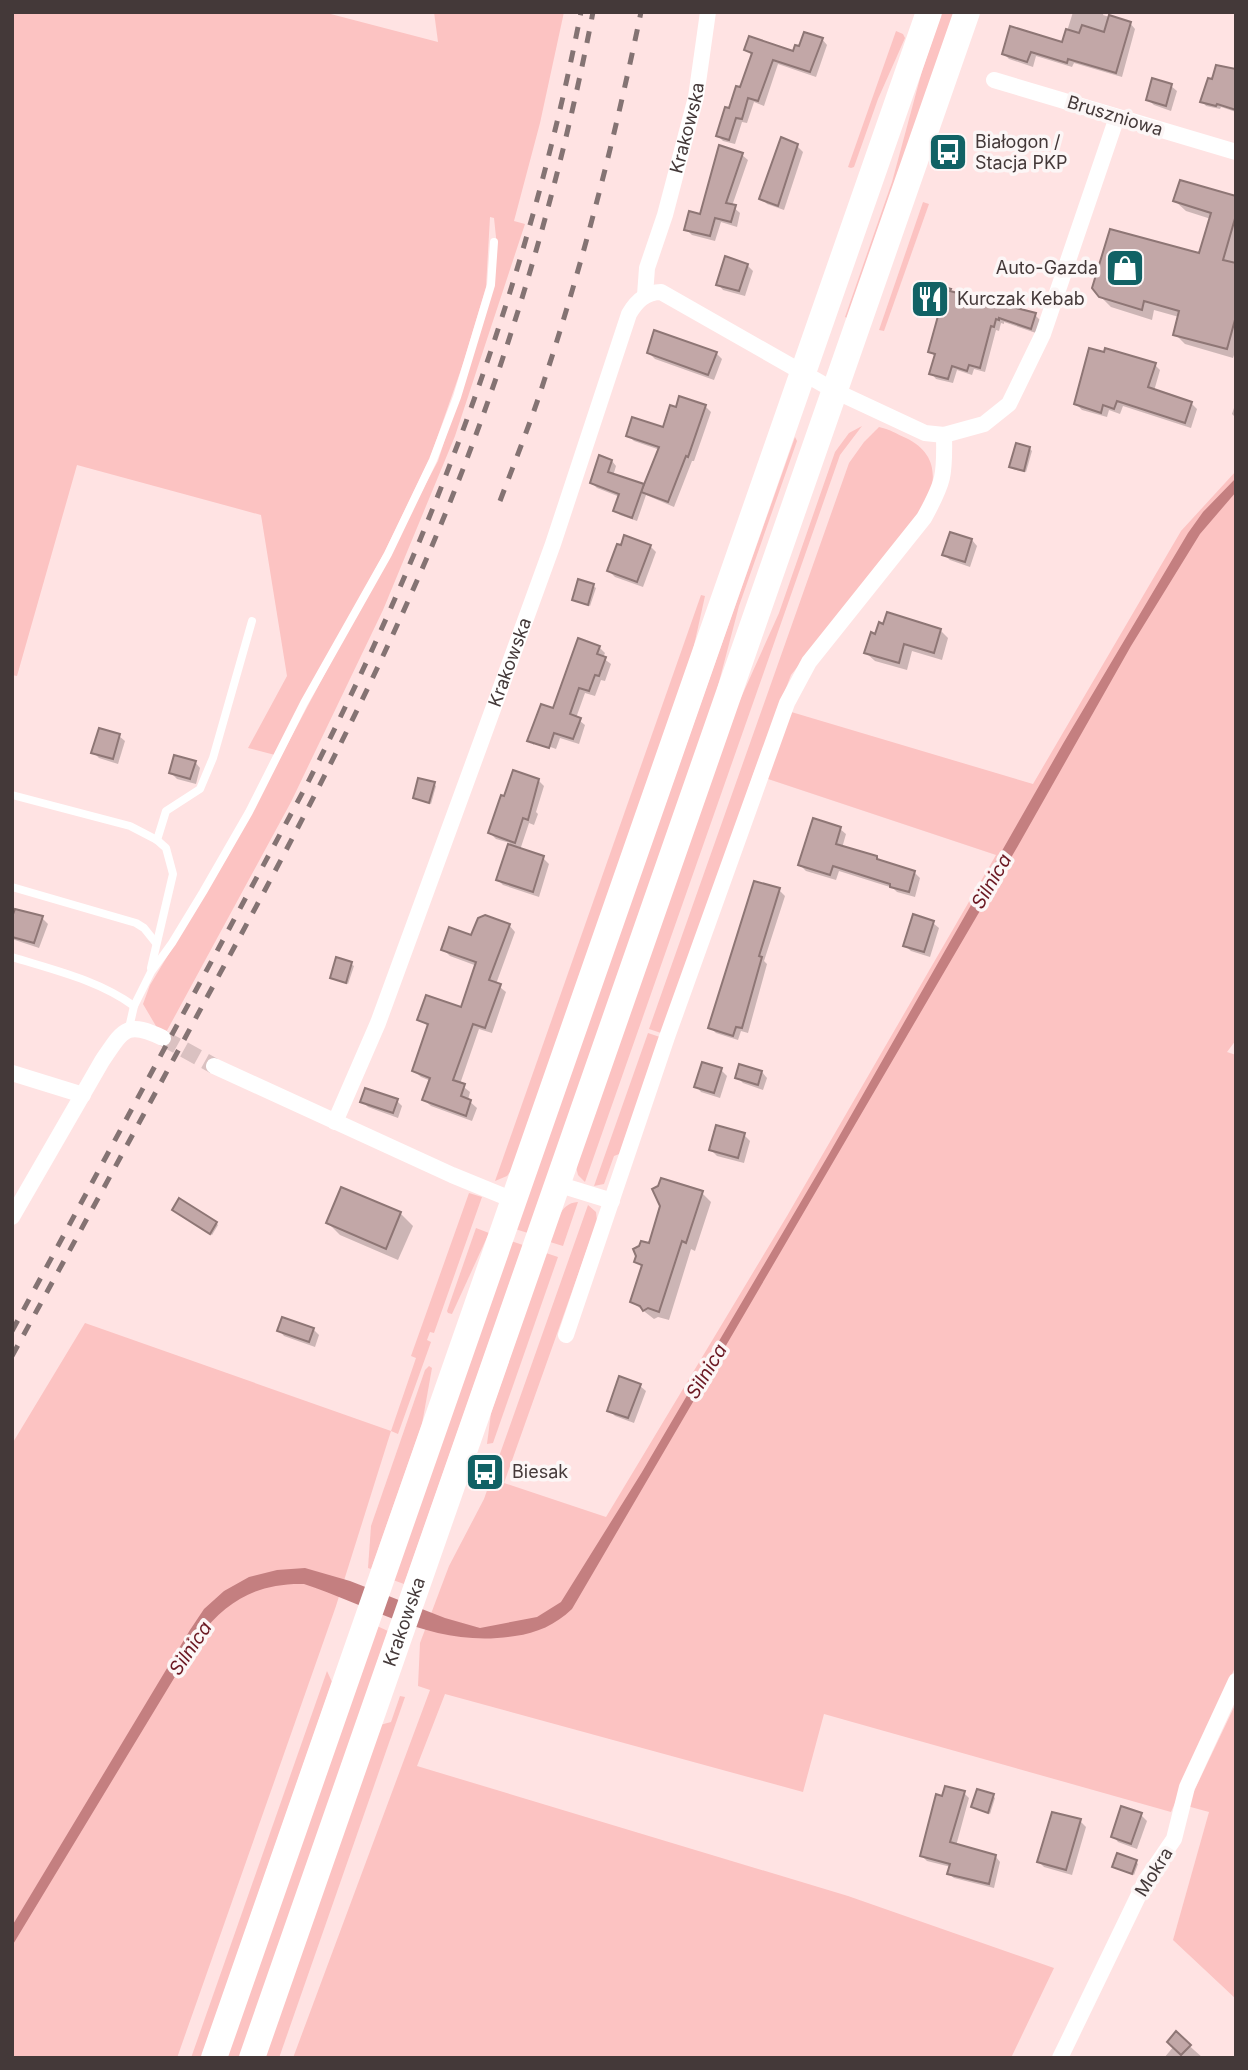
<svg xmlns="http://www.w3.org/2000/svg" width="1248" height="2070" viewBox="0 0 1248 2070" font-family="Inter,sans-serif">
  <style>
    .green { fill: #fcc3c2 }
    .water { fill: #c47f80 }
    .shadow { fill: #0003 }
    .building { fill: #c2a7a7; stroke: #8e7675; stroke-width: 2 }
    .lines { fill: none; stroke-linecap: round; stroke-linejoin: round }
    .street-tunnel { stroke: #dac1c1; stroke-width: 16; stroke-dasharray: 16 8; stroke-linecap: butt }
    .lane { stroke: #fff; stroke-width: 8 }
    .street { stroke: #fff; stroke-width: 16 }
    .primary { stroke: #fff; stroke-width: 26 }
    .rail { stroke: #847373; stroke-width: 5; stroke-dasharray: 12 12; stroke-linecap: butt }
    .labels { text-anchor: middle; stroke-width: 7; stroke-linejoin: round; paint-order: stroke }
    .street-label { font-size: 18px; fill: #443939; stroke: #fcf6f6 }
    .poi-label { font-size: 18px; fill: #443939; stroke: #fcf6f6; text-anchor: start }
    .water-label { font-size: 19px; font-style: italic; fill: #6b1822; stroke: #fcf6f6 }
  </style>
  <rect width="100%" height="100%" fill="#ffe3e3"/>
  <g class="green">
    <polygon points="12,12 323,12 438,42 434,12 564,12 540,123 514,221 525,224 455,436 383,610 291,802 163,1038 143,1004 150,985 228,856 438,461 494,286 496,237 494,218 490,217 486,287 464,361 430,458 384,553 275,755 248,748 287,676 261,515 77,465 17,676 12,675"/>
    <polygon points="942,12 957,12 849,319 845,317 892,182 922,71"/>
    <polygon points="896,31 903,34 905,38 878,99 854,167 851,168 848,167"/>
    <polygon points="923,202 929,204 884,331 879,330"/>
    <polygon points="862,426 840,455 585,1182 578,1175 576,1167 735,711 779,613 835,452 849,433"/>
    <path d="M879,427C889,429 897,434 906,438C934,452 937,472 929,501L791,675L754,772L664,1034L649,1029L849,463L864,442Z"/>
    <polygon points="795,437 797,441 739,606 714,701 528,1233 515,1229"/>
    <polygon points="1236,471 1236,1040 1227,1052 1236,1055 1236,1665 1171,1812 824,1714 803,1792 445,1694 417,1766 848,1896 1054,1968 1011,2058 293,2058 430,1690 418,1686 420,1643 449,1566 484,1499 588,1205 596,1212 597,1221 504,1483 606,1517 787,1216 996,855 765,778 788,711 1033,784 1181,531"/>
    <polygon points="701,595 705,596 693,650 513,1168 507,1176 495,1181"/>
    <polygon points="648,1033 663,1038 622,1153 614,1156 604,1184 594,1186"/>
    <polygon points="469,1193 482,1197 434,1333 430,1332 427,1340 431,1342 398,1434 391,1431 336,1606 177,2058 12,2058 12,1444 85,1323 391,1431 416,1358 411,1356"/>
    <path d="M578,1202L563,1246L550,1242C556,1226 558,1203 578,1202Z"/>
    <polygon points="476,1228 489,1233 452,1314 448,1313 447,1311"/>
    <polygon points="511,1241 523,1245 404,1584 393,1580"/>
    <polygon points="546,1253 558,1257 493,1443 487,1444 491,1413"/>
    <polygon points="429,1366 432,1368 422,1424 371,1569 368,1568 371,1526 425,1370"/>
    <polygon points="377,1626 388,1631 240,2058 225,2058"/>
    <polygon points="327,1671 332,1682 201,2058 191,2058"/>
    <polygon points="400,1696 405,1697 279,2058 265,2058 380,1725 391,1722"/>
    <polygon points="1236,1703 1236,1999 1173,1940 1209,1812 1187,1806"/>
  </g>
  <path class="water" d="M1236,478V492L1200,534L1131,646L1019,844L572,1609C555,1625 537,1633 515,1636C436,1649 376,1608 304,1584C258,1583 227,1600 199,1637L12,1946V1926L190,1630L204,1609L224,1591L249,1577L277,1570L305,1568L350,1581L445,1618L480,1628L537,1617L561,1602L642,1472L829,1154L1064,742L1188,533L1203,512Z"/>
  <g class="shadow">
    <polygon points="1073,12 1104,12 1103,15 1130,23 1135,29 1122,77 1074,63 1072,67 1036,56 1033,67 1009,59 1004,54 1063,44"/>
    <polygon points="822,39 827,45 816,77 778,64 764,106 754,102 747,123 742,122 735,144 723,141 718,136 741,89 753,56 746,50 794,53"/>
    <polygon points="1236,71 1236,112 1221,107 1220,109 1206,106 1202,101"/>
    <polygon points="1171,86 1177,91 1171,111 1154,105 1148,100"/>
    <polygon points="782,140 797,146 803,152 784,210 767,204 761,198"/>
    <polygon points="742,155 748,160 732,206 740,213 737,227 721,222 715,241 692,235 686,229 701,216"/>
    <polygon points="1236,198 1236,349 1233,358 1185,344 1175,334 1179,317 1154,310 1152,320 1111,307 1100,296 1200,255 1211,219 1186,211 1175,201"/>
    <polygon points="747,265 753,271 745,296 723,290 718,284"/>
    <polygon points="950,290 954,294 1035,315 1040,320 1036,333 1004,322 1004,324 1001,323 999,331 996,330 985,372 974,369 972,375 957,370 953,383 936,379 931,373 936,357 930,351 939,319 922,314 917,309"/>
    <polygon points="649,353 716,353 722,359 714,380 655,359"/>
    <polygon points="1155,365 1160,370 1154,391 1191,403 1197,409 1191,428 1123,406 1120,414 1109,410 1107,417 1082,410 1076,404"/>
    <polygon points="1236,402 1236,418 1232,414"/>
    <polygon points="705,406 711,412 694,461 692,461 674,507 646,495 637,521 620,515 615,511 620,497 597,488 592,483 600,458 612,461 616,466 613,476 645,488 660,450 634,441 628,435 664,429"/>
    <polygon points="1029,448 1032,451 1026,472 1013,469 1011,467"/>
    <polygon points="972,540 977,546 970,567 950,560 944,555"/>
    <polygon points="650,546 656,552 643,587 615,577 609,571 622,547"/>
    <polygon points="593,586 596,588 590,606 574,600"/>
    <polygon points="940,630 948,638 942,660 912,651 907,670 875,661 866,653"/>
    <polygon points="599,647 605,653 603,658 611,664 605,681 601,680 595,696 585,693 576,718 585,725 579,744 560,738 556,749 534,741 534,745 529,740 555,710"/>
    <polygon points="119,736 125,741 118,764 99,758 93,752"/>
    <polygon points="195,762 200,768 196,784 177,779 171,773"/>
    <polygon points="538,780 544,786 536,812 538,814 534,825 529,823 520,850 543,858 549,864 539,897 503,885 498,880 510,843 496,839 490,833"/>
    <polygon points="434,784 436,786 431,804 415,798"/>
    <polygon points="840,829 846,834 842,848 914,872 920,878 915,897 897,892 893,888 839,871 836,880 806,871 800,865"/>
    <polygon points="779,890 785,896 764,961 767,964 748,1033 741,1031 738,1040 716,1033 710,1027"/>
    <polygon points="42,918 48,924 39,948 12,939 12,922"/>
    <polygon points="933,923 939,928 930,957 911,951 905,946"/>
    <polygon points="509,925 515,932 496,984 506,992 492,1033 479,1029 460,1084 470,1092 468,1100 477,1108 472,1121 431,1106 424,1100 431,1081 421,1077 414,1071 429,1027 419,1019 462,1010 477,966 450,956 443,949"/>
    <polygon points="351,964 354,966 348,984 332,978"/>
    <polygon points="703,1064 721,1070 727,1076 720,1098 701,1092 696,1086"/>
    <polygon points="762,1072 767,1078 763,1090 743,1083 737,1077"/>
    <polygon points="362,1101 397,1101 402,1106 398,1118 368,1107"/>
    <polygon points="744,1135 750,1141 744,1163 717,1156 711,1150"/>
    <polygon points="702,1193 711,1202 695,1251 691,1249 669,1320 658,1317 654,1319 632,1302 643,1268 636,1261"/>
    <polygon points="176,1212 216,1223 218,1225 212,1235"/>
    <polygon points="400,1213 413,1226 398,1260 340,1235 328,1223"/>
    <polygon points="313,1329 319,1335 315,1347 284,1336 279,1330"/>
    <polygon points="640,1386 646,1391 634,1423 615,1416 609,1410"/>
    <polygon points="964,1793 969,1798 956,1846 996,1857 1000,1862 994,1888 954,1878 949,1874 951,1867 927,1861 922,1856 943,1798"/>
    <polygon points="993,1796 995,1798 990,1814 973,1806"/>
    <polygon points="1053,1814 1080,1821 1086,1827 1072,1875 1044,1867 1039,1862"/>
    <polygon points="1141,1815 1147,1821 1137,1849 1118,1842 1113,1836"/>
    <polygon points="1136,1862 1138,1864 1134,1875 1114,1866"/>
    <polygon points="1176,2034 1203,2058 1164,2058 1174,2046"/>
  </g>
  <g class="building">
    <polygon points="1109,15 1131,22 1116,73 1068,59 1067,63 1031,52 1027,62 1002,54 1010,26 1062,42 1066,29 1079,33 1082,25 1104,32"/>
    <polygon points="804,32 823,38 810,72 773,60 758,101 748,98 742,119 736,118 729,140 716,136 725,107 729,108 736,86 740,87 752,53 744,50 749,36 793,51 795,45 799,46"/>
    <polygon points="1216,65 1236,69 1236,110 1217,104 1216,106 1200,102 1208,78 1212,79"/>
    <polygon points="1152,78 1172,84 1166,106 1146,100"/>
    <polygon points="781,137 798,144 778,206 759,199"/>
    <polygon points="719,145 743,153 726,203 736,205 731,222 715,218 710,236 684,230 689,211 700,214"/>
    <polygon points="1180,180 1236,196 1236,215 1223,260 1236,263 1236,316 1227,349 1173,335 1179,311 1144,301 1142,310 1099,297 1092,288 1110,229 1199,253 1211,213 1173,201"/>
    <polygon points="725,256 748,264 739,291 716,285"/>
    <polygon points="925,282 951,289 950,291 1036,313 1031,329 999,318 999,320 996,319 994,327 991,326 980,368 969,365 967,371 952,366 948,379 929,374 935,354 928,352 938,316 915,309"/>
    <polygon points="654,330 717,352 708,375 647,353"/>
    <polygon points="1089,348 1104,352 1105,348 1156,363 1148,387 1192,402 1185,423 1117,401 1114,409 1103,405 1101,413 1074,404"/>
    <polygon points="679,396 706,405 688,457 686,456 668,502 641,492 659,447 626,436 632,417 663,427 670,405 676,407"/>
    <polygon points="1016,443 1030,447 1024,471 1009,467"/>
    <polygon points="599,455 612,460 608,472 644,484 632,518 613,511 619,494 590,483"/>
    <polygon points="950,532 972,539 965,562 942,555"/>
    <polygon points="624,535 651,545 637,582 607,571 617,544 621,545"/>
    <polygon points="578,579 594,584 588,605 572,600"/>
    <polygon points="887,612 941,629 934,653 904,644 899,663 864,653 871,632 875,634 879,622 883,624"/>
    <polygon points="578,638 600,646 597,654 606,657 599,676 595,675 589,691 579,688 570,714 581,718 573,739 554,733 549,748 527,741 541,704 553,708"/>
    <polygon points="99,728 120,734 113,759 91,753"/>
    <polygon points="174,755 196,761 190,779 169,773"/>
    <polygon points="513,770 539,779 528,820 523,818 515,843 488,833 501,795 504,796"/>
    <polygon points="418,778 435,782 429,803 413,798"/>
    <polygon points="813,818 841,827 836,844 877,856 877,859 915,871 909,892 890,887 890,884 833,866 830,875 798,865"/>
    <polygon points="508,844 544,856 533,892 496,880"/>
    <polygon points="754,881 780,888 759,956 762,957 742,1028 736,1027 733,1036 708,1028"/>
    <polygon points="15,909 43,916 34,943 12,937 12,917"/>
    <polygon points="913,914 934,921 924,952 903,946"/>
    <polygon points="485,915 510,924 489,980 501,984 485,1028 473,1024 453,1080 465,1084 461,1096 471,1100 466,1116 422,1100 430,1078 412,1071 428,1024 417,1020 426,995 461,1007 476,962 441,950 449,927 471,935 478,918"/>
    <polygon points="336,957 352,962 346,983 330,978"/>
    <polygon points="702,1062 722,1068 714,1093 694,1087"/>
    <polygon points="739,1064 762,1071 758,1085 735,1078"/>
    <polygon points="365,1088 398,1099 393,1113 360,1102"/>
    <polygon points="716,1125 745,1133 738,1158 709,1150"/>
    <polygon points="661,1178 703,1191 686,1243 682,1241 659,1312 648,1308 643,1311 640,1306 630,1302 642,1265 634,1262 636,1256 633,1249 639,1246 641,1241 649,1243 660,1206 652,1189 658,1186"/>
    <polygon points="341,1187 401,1212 386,1249 326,1223"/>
    <polygon points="179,1198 217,1222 210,1234 172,1210"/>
    <polygon points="282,1317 314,1328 309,1342 277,1331"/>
    <polygon points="619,1376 641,1384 628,1418 607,1411"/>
    <polygon points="945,1786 965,1791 950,1842 996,1855 989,1884 947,1874 950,1864 920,1856 936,1794 942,1796"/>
    <polygon points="977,1789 994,1794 988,1813 971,1807"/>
    <polygon points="1121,1806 1142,1813 1131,1844 1111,1837"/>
    <polygon points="1052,1812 1081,1819 1066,1870 1037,1862"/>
    <polygon points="1117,1853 1137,1860 1132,1874 1112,1867"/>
    <polygon points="1176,2031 1191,2045 1181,2055 1167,2042"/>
  </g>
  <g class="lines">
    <polyline class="street-tunnel" points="163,1038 214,1066"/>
    <g class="lane">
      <polyline points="12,795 130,826 157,840 166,848 173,874 151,968"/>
      <polyline points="157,840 166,811 200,789 213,758 252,621"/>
      <polyline points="12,887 136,923 144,928 156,943"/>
      <path d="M12,957C54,970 98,980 134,1006"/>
      <polyline points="129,1028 134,1006 151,972 172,943 203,892 249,812 304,703 388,554 433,460 457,397 491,285 494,242"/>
    </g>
    <g class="street">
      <polyline points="994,80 1236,152"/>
      <path id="s1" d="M645,295L647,268L665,215L696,97L708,12"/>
      <polyline points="214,1066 452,1175 513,1200"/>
      <polyline points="12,1073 83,1095"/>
      <path id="s2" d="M335,1122L378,1023L481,742L553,544L629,314C636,302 645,292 661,292L835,391L925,433L944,435L984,424L1009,404L1043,334L1117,117"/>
      <polyline points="557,1184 612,1201"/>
      <path d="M12,1217L102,1061C123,1030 126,1020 163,1038"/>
      <path d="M566,1335L667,1037L787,703L809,662L924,518C944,482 945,475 944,435"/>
      <polyline points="1060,2058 1146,1880 1174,1839 1187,1787 1236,1681"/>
    </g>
    <g class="primary">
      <polyline points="214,2058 929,12"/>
      <path id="s3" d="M252,2058L967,12"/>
    </g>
    <g class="rail">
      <path d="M500,501C515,461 531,422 544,381C584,260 615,137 641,12"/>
      <path d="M12,1331L305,788C431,542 528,284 581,12"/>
      <path d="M12,1356C77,1237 142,1118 206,999C282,860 356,721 419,576C498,396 556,205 593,12"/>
    </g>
  </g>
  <defs>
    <g id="bus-square" transform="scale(2.0125)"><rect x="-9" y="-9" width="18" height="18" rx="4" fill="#116265" stroke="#fcf6f6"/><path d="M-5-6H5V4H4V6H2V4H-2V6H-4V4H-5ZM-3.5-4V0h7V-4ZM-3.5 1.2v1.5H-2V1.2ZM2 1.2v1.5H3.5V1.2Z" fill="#fff"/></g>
    <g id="shop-square" transform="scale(2.0125)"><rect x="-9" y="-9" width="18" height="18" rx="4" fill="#116265" stroke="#fcf6f6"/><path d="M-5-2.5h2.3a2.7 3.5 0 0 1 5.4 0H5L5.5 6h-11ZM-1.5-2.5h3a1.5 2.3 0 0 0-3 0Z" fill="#fff"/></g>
    <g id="restaurant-square" transform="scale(2.0125)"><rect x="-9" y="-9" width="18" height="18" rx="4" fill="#116265" stroke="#fcf6f6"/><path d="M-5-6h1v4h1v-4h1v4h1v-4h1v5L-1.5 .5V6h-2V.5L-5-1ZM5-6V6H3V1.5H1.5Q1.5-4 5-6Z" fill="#fff"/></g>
  </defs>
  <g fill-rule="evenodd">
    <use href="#bus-square" x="948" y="152"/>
    <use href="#shop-square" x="1125" y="268"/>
    <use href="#restaurant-square" x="930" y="299"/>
    <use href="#bus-square" x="485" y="1472"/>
  </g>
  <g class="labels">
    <g class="street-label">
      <text transform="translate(1115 116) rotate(17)" y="6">Bruszniowa</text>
      <text dy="6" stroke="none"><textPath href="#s1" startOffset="173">Krakowska</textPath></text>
      <text dy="6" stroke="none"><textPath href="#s2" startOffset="492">Krakowska</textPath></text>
      <text dy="6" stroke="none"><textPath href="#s3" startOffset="462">Krakowska</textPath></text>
      <text transform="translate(1154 1872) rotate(-58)" y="6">Mokra</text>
    </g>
    <g class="poi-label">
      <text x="975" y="148">Białogon /<tspan x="975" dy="21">Stacja PKP</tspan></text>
      <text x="1098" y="274" text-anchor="end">Auto-Gazda</text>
      <text x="957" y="305">Kurczak Kebab</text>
      <text x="512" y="1478">Biesak</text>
    </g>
    <g class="water-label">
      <text transform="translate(991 881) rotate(-60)" y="7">Silnica</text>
      <text transform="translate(706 1371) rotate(-59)" y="7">Silnica</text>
      <text transform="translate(190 1648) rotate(-56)" y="7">Silnica</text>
    </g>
  </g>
  <rect width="1248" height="2070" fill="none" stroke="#443939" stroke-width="28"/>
</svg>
